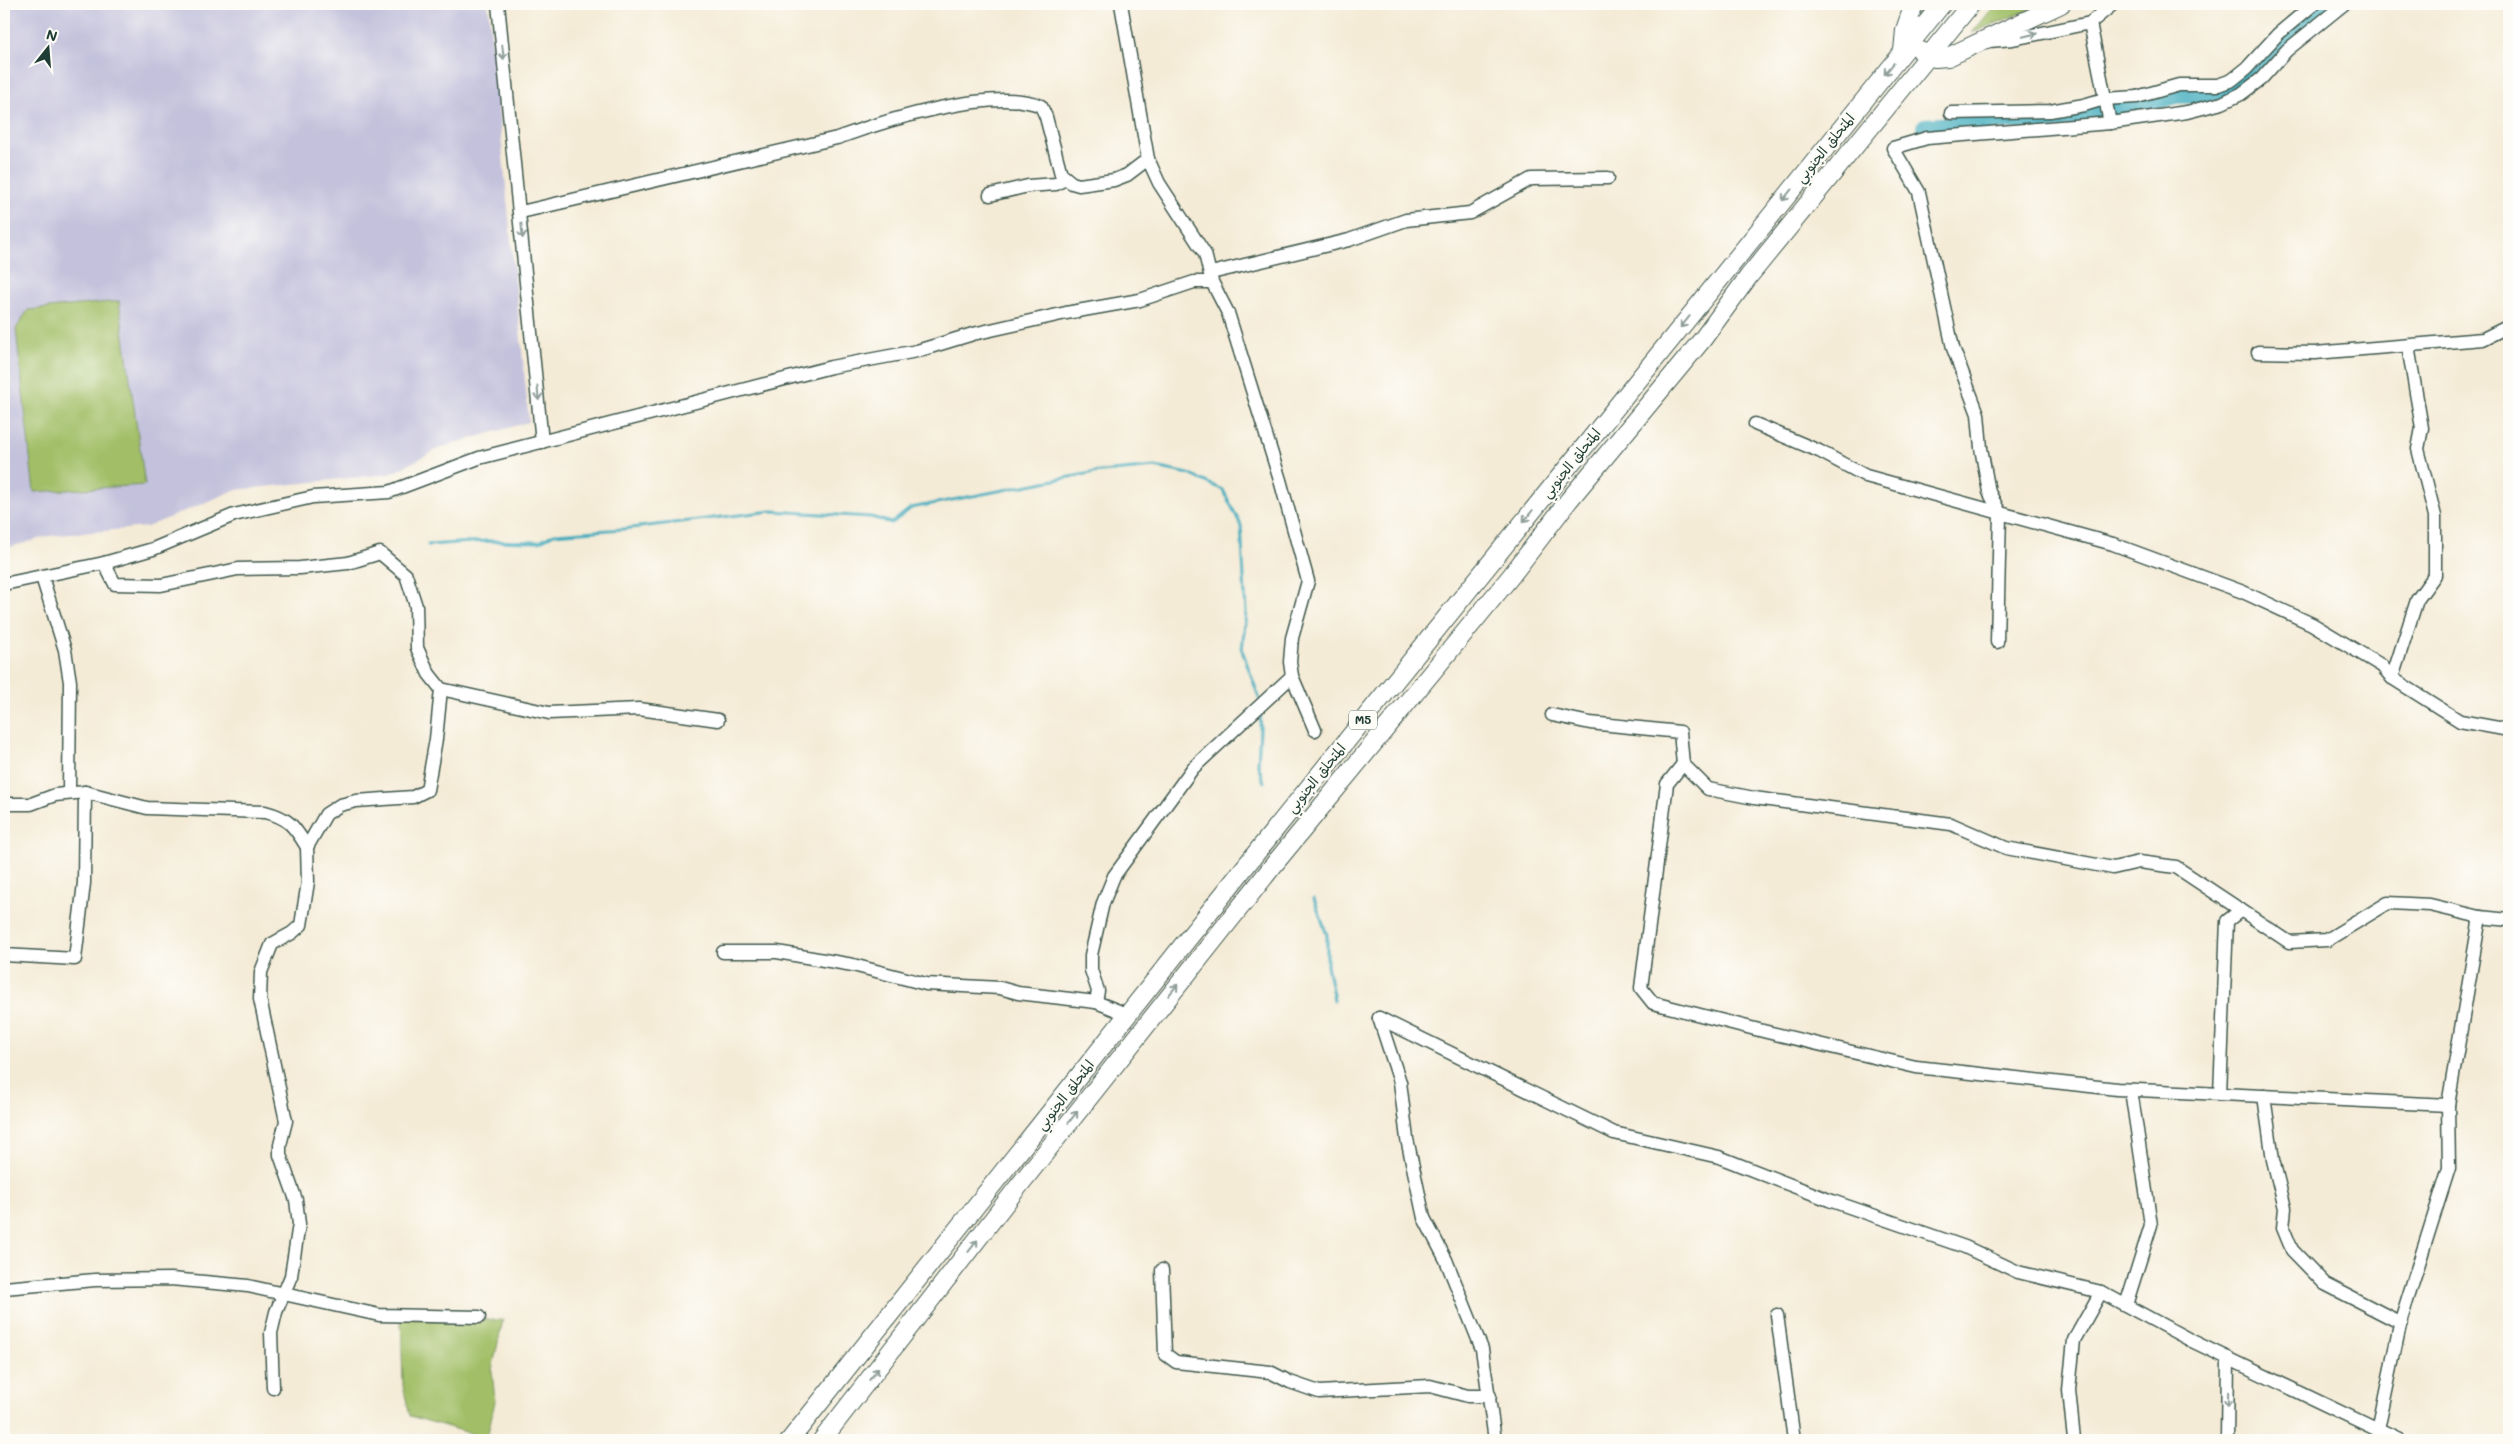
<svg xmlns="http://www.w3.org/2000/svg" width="2513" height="1444" viewBox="0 0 2513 1444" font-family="Mali,'Playpen Sans Arabic',sans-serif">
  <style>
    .industrial { fill: #c3c1db }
    .green { fill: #a2bf67; stroke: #607e4e }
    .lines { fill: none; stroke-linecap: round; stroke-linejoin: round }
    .stream { stroke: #40acbe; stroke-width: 3 }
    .river { stroke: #40acbe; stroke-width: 18 }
    .minor-casing { stroke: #3f574c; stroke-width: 15 }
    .highway-casing { stroke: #3f574c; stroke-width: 20 }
    .minor { stroke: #fff; stroke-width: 12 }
    .highway { stroke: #fff; stroke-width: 18 }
    .oneway { stroke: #8f9e9a }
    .labels { text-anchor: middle; stroke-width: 5; stroke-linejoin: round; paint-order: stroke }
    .shield { fill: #fdfcf7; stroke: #62766e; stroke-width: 1 }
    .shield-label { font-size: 12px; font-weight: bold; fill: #1f3d34 }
    .street-label { font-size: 14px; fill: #1f3d34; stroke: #fdfcf7 }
  </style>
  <rect width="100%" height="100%" fill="#fdfcf7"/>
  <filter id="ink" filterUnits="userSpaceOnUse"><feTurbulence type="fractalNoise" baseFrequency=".02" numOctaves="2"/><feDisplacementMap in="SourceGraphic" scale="10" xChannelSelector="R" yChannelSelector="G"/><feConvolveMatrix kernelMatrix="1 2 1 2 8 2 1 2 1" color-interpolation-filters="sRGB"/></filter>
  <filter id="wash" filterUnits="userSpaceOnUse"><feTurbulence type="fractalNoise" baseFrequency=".0096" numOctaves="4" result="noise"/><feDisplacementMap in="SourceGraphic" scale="20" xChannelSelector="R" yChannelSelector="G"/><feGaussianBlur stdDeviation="1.12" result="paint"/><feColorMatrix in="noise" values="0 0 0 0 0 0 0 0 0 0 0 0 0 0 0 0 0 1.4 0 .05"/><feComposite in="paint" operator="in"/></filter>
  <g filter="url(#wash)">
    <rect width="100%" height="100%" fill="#f4ebd6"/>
    <polygon class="industrial" points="4,4 488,4 529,422 442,447 390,474 235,490 147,527 49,536 4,549"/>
    <g class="green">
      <polygon points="1996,4 2043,4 1972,33"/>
      <polygon points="119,301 145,485 34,492 16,329 28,310"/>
      <polygon points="401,1317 503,1320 492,1370 495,1401 487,1438 410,1416 403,1386"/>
    </g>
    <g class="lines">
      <g class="stream">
        <polyline points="428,545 487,541 539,542 554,534 623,529 772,511 871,517 892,523 911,508 1091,473 1155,467 1189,474 1223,490 1241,525 1246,613 1242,650 1260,700"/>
        <polyline points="1261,711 1258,765 1264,782"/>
        <polyline points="1314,899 1327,935 1327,965 1334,1000"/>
      </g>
      <polyline class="river" points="1925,127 2015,120 2046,122 2142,105 2176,95 2201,95 2232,89 2258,70 2276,46 2295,28 2328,4"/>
    </g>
  </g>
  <g filter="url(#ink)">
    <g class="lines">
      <g class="minor-casing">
        <g id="minor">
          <polyline points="498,4 542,442"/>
          <polyline points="1121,4 1148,159 1159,183 1205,254 1212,282 1228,313 1280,480 1308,581 1292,638 1290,662 1292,676 1315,730"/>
          <polyline points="2090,23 2110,123"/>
          <polyline points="1989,41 2013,39 2090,23 2113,4"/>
          <polyline points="1951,113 2050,111 2084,105 2104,99 2137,97 2179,85 2218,85 2232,80 2247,68 2278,34 2314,4"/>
          <polyline points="990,195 1028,186 1056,184 1065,179"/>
          <path d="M521,212L837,138C884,121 994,86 1041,106L1046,117L1061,174L1072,183L1079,185L1114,180L1127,175L1148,159"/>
          <polyline points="1211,273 1349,240 1406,220 1470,213 1531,179 1608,178"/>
          <polyline points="2258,352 2315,353 2483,339 2509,326"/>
          <polyline points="1755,424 1819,451 1866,476 2113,544 2243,592 2312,624 2382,666 2392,678 2460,721 2509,730"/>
          <polyline points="104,563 115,584 161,585 238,569 300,568 348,563 380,553 406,575 416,606 417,648 429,674 441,689 549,713 639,709 718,720"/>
          <polyline points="42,577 65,650 70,682 69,792"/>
          <polyline points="4,584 104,563 153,549 234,515 313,497 389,492 479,458 831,367 917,351 973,334 1066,313 1140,300 1194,282 1212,282"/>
          <polyline points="1997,642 2000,513 1989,492 1981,448 1978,414 1953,348 1919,192 1893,148 1927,138 2110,123 2187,112 2222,103 2241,94 2261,79 2287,50 2344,4"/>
          <polyline points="2392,678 2417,600 2435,575 2435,516 2418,449 2422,428 2408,346"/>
          <polyline points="1552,715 1590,723 1680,732 1683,764 1708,789 1754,798 1951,824 2006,848 2113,868 2139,862 2176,867 2289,942 2327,940 2388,903 2430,905 2480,917 2509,920"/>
          <polyline points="1683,764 1667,784 1641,988 1653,1003 1767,1032 1916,1067 2117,1089 2448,1105"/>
          <path d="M4,804H31L55,795L85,792L147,808L265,812C289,818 294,826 307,847"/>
          <polyline points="723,952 777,952 853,965 926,984 1000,988 1018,993 1096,1002 1129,1015"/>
          <polyline points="4,955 75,959 84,883 85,792"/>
          <polyline points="1096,1002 1098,991 1091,970 1091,955 1103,903 1114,876 1193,768 1292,676"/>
          <polyline points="1379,1018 1614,1133 1719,1157 1829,1200 1965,1247 2018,1272 2101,1292 2192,1341 2399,1440"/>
          <polyline points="1379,1018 1400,1082 1407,1139 1424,1218 1446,1260 1482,1349 1495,1440"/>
          <polyline points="2220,1094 2227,921 2241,910"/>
          <polyline points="2264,1096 2273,1160 2285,1208 2283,1228 2292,1250 2325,1284 2401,1323"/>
          <polyline points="1162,1270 1165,1354 1176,1362 1270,1372 1290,1382 1319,1392 1430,1386 1468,1396 1490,1396"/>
          <polyline points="4,1288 95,1280 171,1279 248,1286 379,1315 479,1317"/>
          <polyline points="2126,1305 2151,1225 2131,1090"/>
          <polyline points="1777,1315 1794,1440"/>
          <polyline points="273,1388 271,1333 276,1312 291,1276 299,1224 296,1200 280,1155 280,1145 286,1121 260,999 261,972 272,944 292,933 301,925 308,882 307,847 326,814 340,805 356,801 413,797 427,790 436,739 441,689"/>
          <polyline points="2378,1430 2401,1320 2449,1168 2448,1105 2480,917"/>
          <polyline points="2074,1440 2069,1390 2074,1340 2101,1292"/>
          <polyline points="2227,1440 2228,1358"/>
        </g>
      </g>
      <g class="highway-casing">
        <g id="highway">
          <polyline points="1903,51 1905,30 1914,4"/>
          <polyline points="1921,51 1935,58 1948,57 2061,4"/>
          <polyline points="790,1440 1260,848 1942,4"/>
          <polyline points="822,1440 1014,1192 1276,862 1511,576 1569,500 1702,340 1749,276 1971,4"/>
        </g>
      </g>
      <use href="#minor" class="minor"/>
      <use href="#highway" class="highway"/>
    </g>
    <defs><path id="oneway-shaft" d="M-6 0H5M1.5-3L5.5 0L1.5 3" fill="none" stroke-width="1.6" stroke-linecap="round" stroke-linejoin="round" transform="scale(1.25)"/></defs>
    <g class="oneway">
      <use href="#oneway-shaft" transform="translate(2030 35) rotate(-13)"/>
      <use href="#oneway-shaft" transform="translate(503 52) rotate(84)"/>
      <use href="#oneway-shaft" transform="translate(1889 69) rotate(129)"/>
      <use href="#oneway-shaft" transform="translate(1787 195) rotate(129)"/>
      <use href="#oneway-shaft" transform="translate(522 231) rotate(85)"/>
      <use href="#oneway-shaft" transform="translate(1685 322) rotate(129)"/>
      <use href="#oneway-shaft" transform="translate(538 393) rotate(85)"/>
      <use href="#oneway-shaft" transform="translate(1528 516) rotate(129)"/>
      <use href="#oneway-shaft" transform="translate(1173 990) rotate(-51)"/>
      <use href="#oneway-shaft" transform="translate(1073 1117) rotate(-52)"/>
      <use href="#oneway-shaft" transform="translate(973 1246) rotate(-52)"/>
      <use href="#oneway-shaft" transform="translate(874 1374) rotate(-52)"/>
      <use href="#oneway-shaft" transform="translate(2228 1399) rotate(91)"/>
    </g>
  </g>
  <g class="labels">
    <rect class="shield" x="1349" y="710.5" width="28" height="19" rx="4"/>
    <g class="shield-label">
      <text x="1363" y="724">M5</text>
    </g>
    <g class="street-label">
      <text transform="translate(1825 148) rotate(-51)" y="5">المتحلق الجنوبي</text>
      <text transform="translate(1571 463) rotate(-51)" y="5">المتحلق الجنوبي</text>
      <text transform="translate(1316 778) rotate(-51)" y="5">المتحلق الجنوبي</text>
      <text transform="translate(1065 1095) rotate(-52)" y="5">المتحلق الجنوبي</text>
    </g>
  </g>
  <rect width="2513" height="1444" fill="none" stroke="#fdfcf7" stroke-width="20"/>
  <g transform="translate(48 48) rotate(17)" stroke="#fdfcf7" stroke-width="4" paint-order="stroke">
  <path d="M0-4L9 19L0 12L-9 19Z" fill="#1f3d34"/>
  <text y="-8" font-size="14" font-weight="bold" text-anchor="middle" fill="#1f3d34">N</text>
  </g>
</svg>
